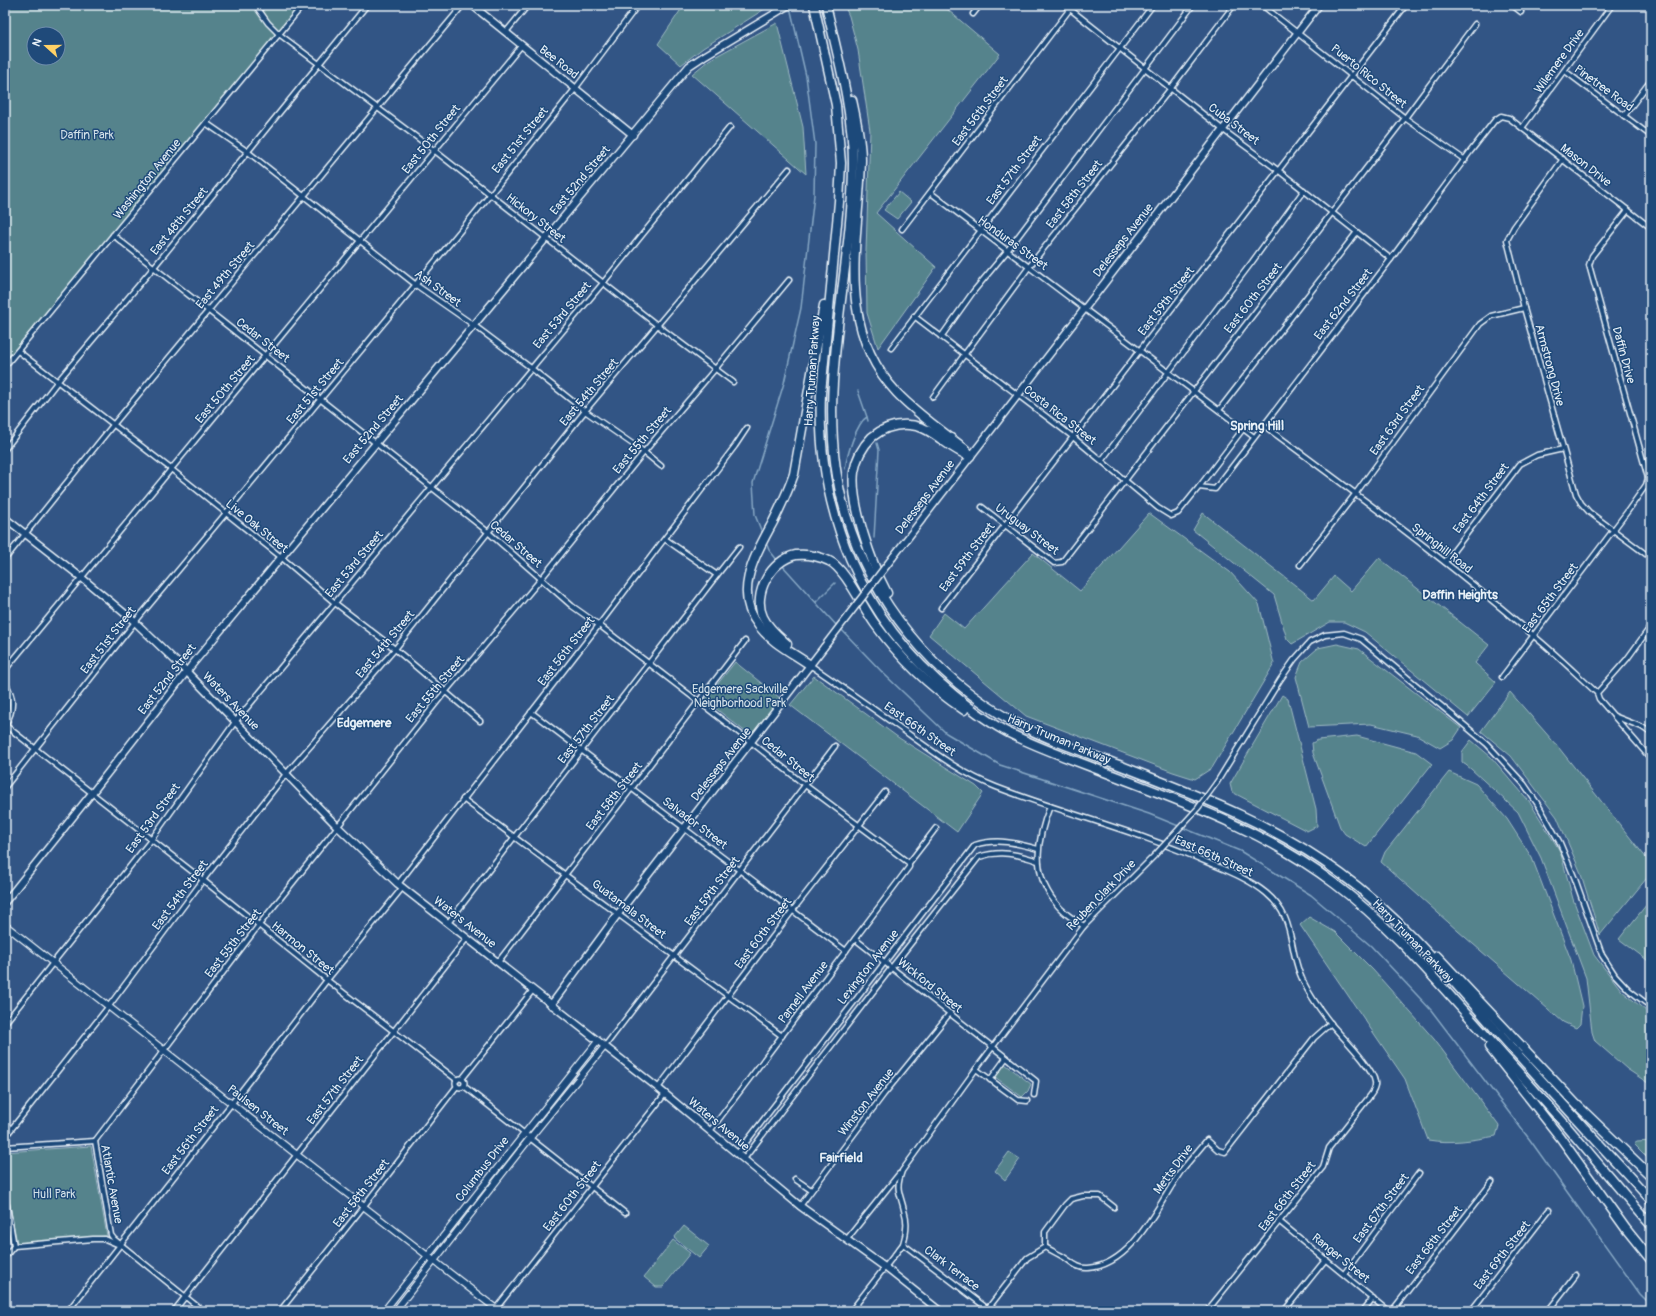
<svg xmlns="http://www.w3.org/2000/svg" width="1656" height="1316" viewBox="0 0 1656 1316" font-family="Pangolin,sans-serif">
  <style>
    .green { fill: #55838c; stroke: #9ebac2; fill-rule: evenodd }
    .lines { fill: none; stroke-linecap: round; stroke-linejoin: round }
    .stream { stroke: #86a7c4; stroke-width: 1.5 }
    .minor-tunnel { stroke: #4d6c96; stroke-width: 4; stroke-dasharray: 4 2; stroke-linecap: butt }
    .minor-casing { stroke: #e8f1f8; stroke-width: 7 }
    .tertiary-casing { stroke: #e8f1f8; stroke-width: 8 }
    .secondary-casing { stroke: #e8f1f8; stroke-width: 9 }
    .motorway-casing { stroke: #e8f1f8; stroke-width: 11 }
    .minor { stroke: #1f4a7a; stroke-width: 4 }
    .tertiary { stroke: #1f4a7a; stroke-width: 5.5 }
    .secondary { stroke: #1f4a7a; stroke-width: 6 }
    .motorway { stroke: #1f4a7a; stroke-width: 8 }
    .minor-bridge-casing { stroke: #e8f1f8; stroke-width: 7; stroke-linecap: butt }
    .secondary-bridge-casing { stroke: #e8f1f8; stroke-width: 9; stroke-linecap: butt }
    .minor-bridge { stroke: #1f4a7a; stroke-width: 4 }
    .secondary-bridge { stroke: #1f4a7a; stroke-width: 6 }
    .labels { text-anchor: middle; stroke-width: 3; stroke-linejoin: round; paint-order: stroke }
    .street-label { font-size: 12px; fill: #e8f1f8; stroke: #1f4a7a }
    .park-label { font-size: 12px; fill: #d2e0e8; stroke: #1f4a7a }
    .neighbourhood-label { font-size: 13px; font-weight: bold; fill: #e8f1f8; stroke: #1f4a7a }
  </style>
  <rect width="100%" height="100%" fill="#325585"/>
  <filter id="ink" filterUnits="userSpaceOnUse"><feTurbulence type="fractalNoise" baseFrequency=".025" numOctaves="2"/><feDisplacementMap in="SourceGraphic" scale="8" xChannelSelector="R" yChannelSelector="G"/><feConvolveMatrix kernelMatrix="1 2 1 2 8 2 1 2 1" color-interpolation-filters="sRGB"/></filter>
  <g filter="url(#ink)">
    <g class="green">
      <path d="M5,5H300L5,362ZM34,34H58V58H34Z"/>
      <polygon points="684,5 771,5 703,48 681,65 658,44"/>
      <polygon points="844,5 942,5 1000,54 876,213 936,267 878,348 867,313 866,251 870,131 858,50 849,16"/>
      <polygon points="777,23 803,127 806,174 692,74 709,60"/>
      <polygon points="899,192 911,202 897,219 884,210"/>
      <polygon points="1149,513 1230,572 1259,604 1274,664 1212,768 1195,779 1173,772 1026,716 929,635 944,613 964,629 1033,553 1080,591"/>
      <polygon points="1203,513 1314,600 1334,576 1351,591 1379,558 1489,645 1475,663 1496,682 1468,717 1365,632 1344,622 1330,622 1292,644 1287,639 1274,595 1193,530"/>
      <polygon points="1337,644 1359,649 1461,728 1453,740 1440,748 1417,735 1371,724 1309,727 1296,677 1302,662 1318,648"/>
      <polygon points="735,662 780,698 754,733 752,733 749,731 747,733 705,700"/>
      <polygon points="814,676 899,738 976,786 983,793 957,832 790,705"/>
      <polygon points="1510,692 1559,748 1651,864 1651,873 1600,935 1580,871 1557,817 1511,756 1481,731"/>
      <polygon points="1282,695 1288,699 1316,809 1317,826 1307,831 1232,792 1230,784"/>
      <polygon points="1357,736 1416,752 1432,764 1366,847 1345,834 1340,827 1313,753 1312,743 1318,740"/>
      <polygon points="1471,740 1491,757 1529,801 1560,851 1573,899 1594,955 1622,991 1651,1015 1651,1085 1627,1069 1595,1041 1592,1032 1586,978 1541,858 1518,812 1471,769 1462,762 1462,752"/>
      <polygon points="1449,772 1476,784 1507,819 1532,858 1571,960 1582,1006 1580,1024 1576,1028 1563,1022 1458,931 1381,862 1385,852"/>
      <polygon points="1651,899 1651,963 1619,939"/>
      <path d="M1309,917L1335,932L1373,970L1434,1039L1499,1126L1496,1136C1473,1140 1451,1144 1428,1140L1405,1079L1300,925Z"/>
      <polygon points="1005,1064 1031,1084 1028,1091 1022,1097 995,1077"/>
      <polygon points="1651,1141 1651,1161 1634,1144 1637,1142"/>
      <polygon points="91,1146 107,1236 17,1243 5,1179 5,1152"/>
      <polygon points="1009,1152 1020,1159 1005,1180 995,1171"/>
      <polygon points="684,1226 709,1246 699,1258 674,1238"/>
      <polygon points="673,1240 690,1253 663,1287 656,1287 644,1277"/>
    </g>
    <g class="lines">
      <g class="stream">
        <polyline points="858,391 867,417"/>
        <path d="M845,469C847,456 856,423 867,417L868,421"/>
        <polyline points="763,535 755,515 753,483 784,383 801,308 814,195 815,144 806,76 790,7"/>
        <polyline points="874,538 879,450 877,443"/>
        <polyline points="766,543 769,550 778,561"/>
        <polyline points="782,565 837,626"/>
        <polyline points="816,602 835,583"/>
        <polyline points="840,628 884,674 946,733 1000,765 1149,814 1240,851 1311,895 1371,946 1431,1010 1530,1140 1640,1294 1651,1305"/>
      </g>
      <polyline class="minor-tunnel" points="1027,1101 1034,1095"/>
      <g class="minor-casing">
        <g id="minor">
          <polyline points="1065,5 1222,129 1279,171 1391,259"/>
          <polyline points="1262,5 1405,118 1465,160"/>
          <polyline points="1512,5 1521,12"/>
          <polyline points="256,6 268,23 279,34 435,151 657,325 733,382"/>
          <polyline points="973,14 980,5"/>
          <polyline points="506,32 528,5"/>
          <polyline points="1565,71 1651,136"/>
          <polyline points="1624,116 1651,80"/>
          <polyline points="206,123 248,152 416,285 475,326 531,368 585,411 644,452 661,466"/>
          <polyline points="1522,128 1612,5"/>
          <polyline points="1563,159 1514,227 1507,240 1524,308 1576,494 1581,503 1589,512 1651,558"/>
          <polyline points="931,193 1254,437"/>
          <polyline points="902,229 1073,5"/>
          <polyline points="113,235 488,532 572,606 599,625 751,742 805,785 909,863 909,867 710,1131"/>
          <polyline points="914,316 1073,437 1158,508 1171,516 1178,513 1199,487 1215,489 1391,259 1470,152 1495,120 1501,116 1509,118 1651,228"/>
          <polyline points="941,337 973,292 1007,251 1193,5"/>
          <polyline points="891,348 1153,5"/>
          <polyline points="18,351 171,469 281,557 335,603 395,649 480,721"/>
          <polyline points="5,366 303,5"/>
          <polyline points="933,397 1029,267 1171,88 1234,5"/>
          <polyline points="1219,410 1357,232"/>
          <path d="M1263,425C1355,493 1448,561 1534,636C1556,654 1576,674 1597,693L1599,699L1651,759"/>
          <polyline points="5,449 58,381 154,267 367,5"/>
          <polyline points="1102,460 1252,262 1304,190"/>
          <polyline points="1199,487 1243,429"/>
          <polyline points="982,507 1054,563 1062,562 1405,118 1475,24"/>
          <polyline points="665,539 717,575"/>
          <polyline points="5,559 113,425 463,5"/>
          <polyline points="1445,562 1520,464 1537,455 1563,449"/>
          <polyline points="1300,565 1356,493 1480,324 1491,316 1524,308"/>
          <polyline points="941,608 1406,5"/>
          <path d="M810,665C841,686 872,708 903,730C932,751 962,774 996,787C1066,814 1140,832 1209,863C1228,871 1249,879 1266,893C1295,917 1288,943 1300,974C1307,992 1320,1010 1332,1025C1343,1038 1373,1067 1375,1082C1376,1087 1373,1092 1370,1096L1329,1148L1323,1167L1207,1311"/>
          <polyline points="5,670 521,46"/>
          <polyline points="1502,677 1627,512 1646,485 1648,478 1589,265 1592,256 1628,210"/>
          <path d="M5,683C15,697 14,711 5,725"/>
          <polyline points="1597,693 1627,659 1651,626"/>
          <polyline points="531,712 846,951"/>
          <polyline points="1614,716 1642,727 1651,733"/>
          <polyline points="5,725 203,880 327,980 457,1080"/>
          <polyline points="1217,782 1280,680 1294,660 1310,642 1325,635 1344,633 1361,639 1487,744 1524,784 1539,806 1560,843 1575,879 1602,955 1615,975 1629,990 1651,1007"/>
          <polyline points="5,787 135,622 226,513 490,195 575,89 638,5"/>
          <polyline points="463,799 782,1036"/>
          <path d="M1050,806C1037,839 1031,872 1055,902C1062,912 1073,919 1084,926"/>
          <polyline points="909,863 936,828"/>
          <polyline points="398,884 599,625 735,446 747,428"/>
          <polyline points="448,923 717,575 739,547"/>
          <polyline points="855,939 1036,1081 1034,1095"/>
          <polyline points="498,962 745,641"/>
          <polyline points="5,1023 151,840 235,722 603,283 730,127"/>
          <polyline points="605,1046 835,746"/>
          <polyline points="976,1069 1018,1100 1027,1101"/>
          <circle cx="460" cy="1083" r="4.5"/>
          <polyline points="462,1079 533,990"/>
          <polyline points="990,1080 1006,1058"/>
          <polyline points="464,1086 625,1213"/>
          <polyline points="658,1088 793,910 885,792"/>
          <polyline points="5,1137 109,1006 203,880 286,774 395,649 585,411 789,169"/>
          <polyline points="95,1141 259,925 441,697 541,579 644,452 716,368 789,280"/>
          <polyline points="95,1141 111,1235 114,1239 203,1311"/>
          <polyline points="5,1147 95,1141"/>
          <path d="M737,1154L975,845C997,838 1017,843 1038,849"/>
          <path d="M744,1159L892,967L979,857C1000,850 1017,854 1038,861"/>
          <polyline points="795,1179 811,1190"/>
          <polyline points="5,1194 14,1246"/>
          <polyline points="800,1206 884,1094 950,1013"/>
          <polyline points="1280,1222 1388,1311"/>
          <polyline points="847,1239 899,1174"/>
          <polyline points="903,1244 988,1309"/>
          <polyline points="14,1246 93,1239 105,1239 117,1244"/>
          <path d="M1045,1247C1051,1250 1056,1253 1062,1256C1071,1261 1077,1269 1088,1268C1134,1265 1159,1202 1182,1170C1190,1160 1199,1150 1207,1140L1218,1150L1225,1152L1314,1038L1331,1023"/>
          <polyline points="5,1257 14,1246"/>
          <polyline points="1344,1274 1419,1173"/>
          <polyline points="68,1311 232,1103 327,980 403,887"/>
          <polyline points="174,1311 467,938"/>
          <polyline points="280,1311 363,1207 457,1086"/>
          <polyline points="494,1311 665,1094"/>
          <path d="M851,1311L903,1244C907,1232 908,1222 904,1210C900,1192 895,1190 902,1171L976,1069L1084,926L1154,856"/>
          <polyline points="986,1311 1027,1258 1045,1247 1045,1232 1065,1205 1071,1199 1083,1196 1100,1196 1114,1207"/>
          <polyline points="1284,1311 1326,1259"/>
          <polyline points="1363,1311 1373,1298"/>
          <polyline points="1392,1311 1492,1182"/>
          <polyline points="1471,1311 1549,1210"/>
          <polyline points="1548,1311 1576,1275"/>
        </g>
      </g>
      <g class="tertiary-casing">
        <g id="tertiary">
          <polyline points="5,925 297,1155 499,1311"/>
          <polyline points="384,1311 598,1041"/>
          <polyline points="395,1311 530,1138 605,1046"/>
        </g>
      </g>
      <g class="secondary-casing">
        <g id="secondary">
          <polyline points="472,5 633,135"/>
          <polyline points="5,518 82,578 135,622 186,671 337,826 398,884 658,1088 800,1206 886,1268 940,1311"/>
          <polyline points="893,557 1319,5"/>
          <polyline points="5,902 92,793 191,666 689,66 704,56 789,5"/>
          <polyline points="551,1005 618,914 824,647"/>
        </g>
      </g>
      <g class="motorway-casing">
        <g id="motorway">
          <path d="M814,5L836,105L841,163L839,202L821,393C816,511 861,619 953,694C970,708 989,723 1009,733C1035,746 1062,756 1089,766C1174,799 1262,828 1335,884C1387,923 1428,971 1471,1019C1501,1053 1532,1087 1562,1121C1592,1156 1621,1191 1651,1225"/>
          <path d="M826,5C838,57 853,110 853,163C853,280 811,400 846,515C872,602 934,678 1014,722C1045,738 1078,750 1111,762C1191,793 1272,822 1341,874C1400,917 1446,973 1494,1028C1546,1086 1598,1143 1651,1200"/>
          <path d="M852,100C856,119 861,140 861,160C859,241 834,326 897,393C917,414 942,431 965,449L970,456"/>
          <path d="M887,593C872,565 850,503 854,472C856,459 863,446 872,437C882,429 895,424 909,425C933,426 947,449 970,456"/>
          <path d="M787,644C778,636 768,628 763,617C752,594 771,560 796,555C807,554 819,556 829,561C845,568 863,608 875,624C899,657 930,687 964,710"/>
          <path d="M810,665C793,653 772,643 759,626C732,592 756,554 773,522C781,506 788,491 794,474L824,305"/>
          <polyline points="1437,956 1576,1104 1651,1176"/>
          <polyline points="1489,1047 1560,1137 1626,1229 1651,1260"/>
        </g>
      </g>
      <use href="#minor" class="minor"/>
      <use href="#tertiary" class="tertiary"/>
      <use href="#secondary" class="secondary"/>
      <use href="#motorway" class="motorway"/>
      <g class="minor-bridge-casing">
        <polyline id="minor-bridge" points="1154,856 1198,808 1217,782"/>
      </g>
      <g class="secondary-bridge-casing">
        <polyline id="secondary-bridge" points="824,647 893,557"/>
      </g>
      <use href="#minor-bridge" class="minor-bridge"/>
      <use href="#secondary-bridge" class="secondary-bridge"/>
    </g>
  </g>
  <g class="labels">
    <g class="street-label">
      <text transform="translate(1559 61) rotate(-54)" y="4">Wilemere Drive</text>
      <text transform="translate(559 62) rotate(38)" y="4">Bee Road</text>
      <text transform="translate(1369 76) rotate(39)" y="4">Puerto Rico Street</text>
      <text transform="translate(1604 88) rotate(36)" y="4">Pinetree Road</text>
      <text transform="translate(980 111) rotate(-53)" y="4">East 56th Street</text>
      <text transform="translate(1234 124) rotate(37)" y="4">Cuba Street</text>
      <text transform="translate(431 139) rotate(-51)" y="4">East 50th Street</text>
      <text transform="translate(520 140) rotate(-51)" y="4">East 51st Street</text>
      <text transform="translate(1586 165) rotate(38)" y="4">Mason Drive</text>
      <text transform="translate(1014 170) rotate(-53)" y="4">East 57th Street</text>
      <text transform="translate(147 179) rotate(-51)" y="4">Washington Avenue</text>
      <text transform="translate(580 180) rotate(-50)" y="4">East 52nd Street</text>
      <text transform="translate(1074 194) rotate(-52)" y="4">East 58th Street</text>
      <text transform="translate(536 218) rotate(38)" y="4">Hickory Street</text>
      <text transform="translate(179 221) rotate(-51)" y="4">East 48th Street</text>
      <text transform="translate(1123 240) rotate(-52)" y="4">Delesseps Avenue</text>
      <text transform="translate(1013 243) rotate(36)" y="4">Honduras Street</text>
      <text transform="translate(225 275) rotate(-50)" y="4">East 49th Street</text>
      <text transform="translate(438 288) rotate(36)" y="4">Ash Street</text>
      <text transform="translate(1253 298) rotate(-52)" y="4">East 60th Street</text>
      <text transform="translate(1166 301) rotate(-52)" y="4">East 59th Street</text>
      <text transform="translate(1343 304) rotate(-52)" y="4">East 62nd Street</text>
      <text transform="translate(562 315) rotate(-50)" y="4">East 53rd Street</text>
      <text transform="translate(263 340) rotate(38)" y="4">Cedar Street</text>
      <text transform="translate(1624 355) rotate(75)" y="4">Daffin Drive</text>
      <text transform="translate(1550 365) rotate(75)" y="4">Armstrong Drive</text>
      <text transform="translate(812 371) rotate(-86)" y="4">Harry Truman Parkway</text>
      <text transform="translate(225 389) rotate(-50)" y="4">East 50th Street</text>
      <text transform="translate(315 391) rotate(-50)" y="4">East 51st Street</text>
      <text transform="translate(589 392) rotate(-50)" y="4">East 54th Street</text>
      <text transform="translate(1060 415) rotate(38)" y="4">Costa Rica Street</text>
      <text transform="translate(1397 420) rotate(-54)" y="4">East 63rd Street</text>
      <text transform="translate(373 429) rotate(-50)" y="4">East 52nd Street</text>
      <text transform="translate(642 440) rotate(-50)" y="4">East 55th Street</text>
      <text transform="translate(925 497) rotate(-53)" y="4">Delesseps Avenue</text>
      <text transform="translate(1481 498) rotate(-53)" y="4">East 64th Street</text>
      <text transform="translate(257 526) rotate(39)" y="4">Live Oak Street</text>
      <text transform="translate(1027 529) rotate(37)" y="4">Uruguay Street</text>
      <text transform="translate(516 544) rotate(41)" y="4">Cedar Street</text>
      <text transform="translate(1442 548) rotate(38)" y="4">Springhill Road</text>
      <text transform="translate(967 557) rotate(-53)" y="4">East 59th Street</text>
      <text transform="translate(354 564) rotate(-50)" y="4">East 53rd Street</text>
      <text transform="translate(1550 598) rotate(-53)" y="4">East 65th Street</text>
      <text transform="translate(108 640) rotate(-52)" y="4">East 51st Street</text>
      <text transform="translate(385 644) rotate(-50)" y="4">East 54th Street</text>
      <text transform="translate(566 651) rotate(-52)" y="4">East 56th Street</text>
      <text transform="translate(167 679) rotate(-52)" y="4">East 52nd Street</text>
      <text transform="translate(435 689) rotate(-50)" y="4">East 55th Street</text>
      <text transform="translate(231 701) rotate(46)" y="4">Waters Avenue</text>
      <text transform="translate(586 729) rotate(-52)" y="4">East 57th Street</text>
      <text transform="translate(920 729) rotate(35)" y="4">East 66th Street</text>
      <text transform="translate(1059 739) rotate(23)" y="4">Harry Truman Parkway</text>
      <text transform="translate(788 759) rotate(39)" y="4">Cedar Street</text>
      <text transform="translate(721 764) rotate(-52)" y="4">Delesseps Avenue</text>
      <text transform="translate(614 796) rotate(-52)" y="4">East 58th Street</text>
      <text transform="translate(153 818) rotate(-54)" y="4">East 53rd Street</text>
      <text transform="translate(695 823) rotate(37)" y="4">Salvador Street</text>
      <text transform="translate(1214 856) rotate(24)" y="4">East 66th Street</text>
      <text transform="translate(712 891) rotate(-53)" y="4">East 59th Street</text>
      <text transform="translate(180 895) rotate(-53)" y="4">East 54th Street</text>
      <text transform="translate(1101 895) rotate(-46)" y="4">Reuben Clark Drive</text>
      <text transform="translate(629 909) rotate(37)" y="4">Guatamala Street</text>
      <text transform="translate(465 922) rotate(38)" y="4">Waters Avenue</text>
      <text transform="translate(763 933) rotate(-53)" y="4">East 60th Street</text>
      <text transform="translate(1413 941) rotate(46)" y="4">Harry Truman Parkway</text>
      <text transform="translate(233 943) rotate(-52)" y="4">East 55th Street</text>
      <text transform="translate(303 948) rotate(39)" y="4">Harmon Street</text>
      <text transform="translate(868 967) rotate(-52)" y="4">Lexington Avenue</text>
      <text transform="translate(930 985) rotate(39)" y="4">Wickford Street</text>
      <text transform="translate(803 992) rotate(-53)" y="4">Parnell Avenue</text>
      <text transform="translate(335 1090) rotate(-52)" y="4">East 57th Street</text>
      <text transform="translate(866 1102) rotate(-52)" y="4">Winston Avenue</text>
      <text transform="translate(258 1110) rotate(38)" y="4">Paulsen Street</text>
      <text transform="translate(719 1124) rotate(40)" y="4">Waters Avenue</text>
      <text transform="translate(190 1140) rotate(-52)" y="4">East 56th Street</text>
      <text transform="translate(482 1169) rotate(-52)" y="4">Columbus Drive</text>
      <text transform="translate(1173 1169) rotate(-54)" y="4">Metts Drive</text>
      <text transform="translate(112 1184) rotate(80)" y="4">Atlantic Avenue</text>
      <text transform="translate(361 1193) rotate(-52)" y="4">East 58th Street</text>
      <text transform="translate(572 1196) rotate(-52)" y="4">East 60th Street</text>
      <text transform="translate(1287 1196) rotate(-52)" y="4">East 66th Street</text>
      <text transform="translate(1381 1208) rotate(-53)" y="4">East 67th Street</text>
      <text transform="translate(1434 1240) rotate(-52)" y="4">East 68th Street</text>
      <text transform="translate(1502 1255) rotate(-52)" y="4">East 69th Street</text>
      <text transform="translate(1341 1258) rotate(39)" y="4">Ranger Street</text>
      <text transform="translate(952 1268) rotate(37)" y="4">Clark Terrace</text>
    </g>
    <g class="park-label">
      <text x="87" y="139">Daffin Park</text>
      <text x="740" y="693">Edgemere Sackville<tspan x="740" dy="14">Neighborhood Park</tspan></text>
      <text x="54" y="1198">Hull Park</text>
    </g>
    <g class="neighbourhood-label">
      <text x="1257" y="430">Spring Hill</text>
      <text x="1460" y="599">Daffin Heights</text>
      <text x="364" y="727">Edgemere</text>
      <text x="841" y="1162">Fairfield</text>
    </g>
  </g>
  <rect width="1656" height="1316" fill="none" stroke="#1f4a7a" stroke-width="20"/>
  <rect x="10" y="10" width="1636" height="1296" fill="none" stroke="#e8f1f8" stroke-width="1.5" filter="url(#ink)"/>
  <g transform="translate(46 46) rotate(291)"><circle r="19" fill="#1f4a7a" stroke="#6f8dac"/>
  <path d="M0-3L7 15L0 10L-7 15Z" fill="#ffd166"/>
  <text y="-6" font-size="11" font-weight="bold" text-anchor="middle" fill="#e8f1f8">N</text>
  </g>
</svg>
